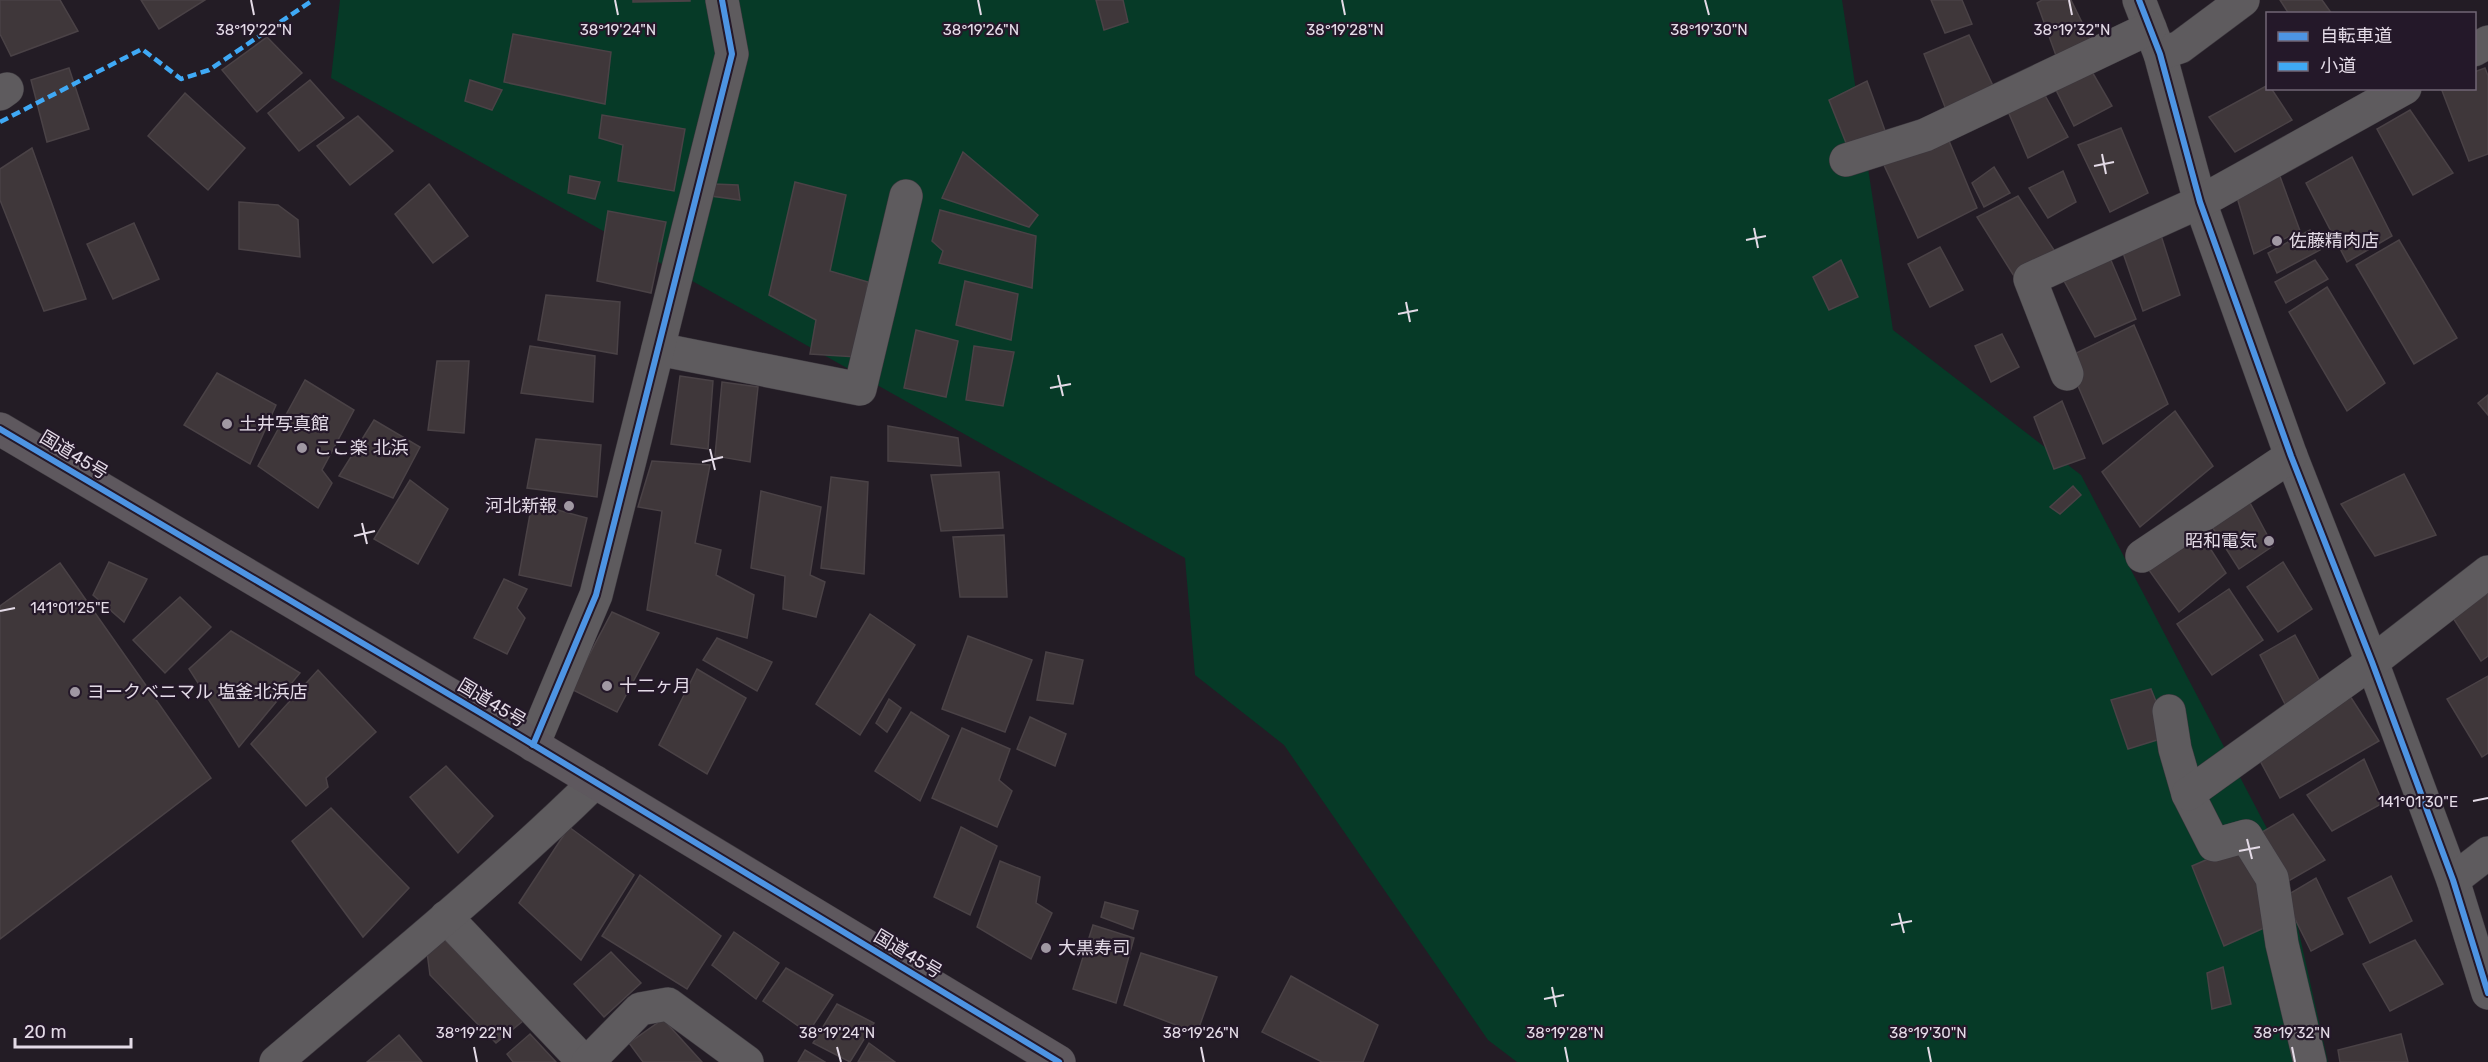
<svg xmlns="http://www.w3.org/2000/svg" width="2488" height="1062" viewBox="0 0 2488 1062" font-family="Rubik,'Noto Sans JP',sans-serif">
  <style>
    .green { fill: #063a27 }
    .building { fill: #3f373a; stroke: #4a4246; stroke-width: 1.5 }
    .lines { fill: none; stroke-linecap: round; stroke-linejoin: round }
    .minor-casing { stroke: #3d383f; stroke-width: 34 }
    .highway-casing { stroke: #3d383f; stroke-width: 34 }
    .minor { stroke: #5e5b5e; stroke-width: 33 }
    .highway { stroke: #5e585e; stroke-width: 33 }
    .quiet { stroke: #3fa9f5; stroke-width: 4.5; stroke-dasharray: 9 4.5; stroke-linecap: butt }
    .cycleway-casing { stroke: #241829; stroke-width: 10 }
    .cycleway { stroke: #4d94e3; stroke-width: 6 }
    .ticks { fill: none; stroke: #e4dbe7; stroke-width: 2 }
    .poi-dot { fill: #a098a3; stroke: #241829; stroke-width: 2 }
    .labels { text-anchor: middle; stroke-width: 4.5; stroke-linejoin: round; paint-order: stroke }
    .poi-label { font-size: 18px; fill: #e4dbe7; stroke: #241829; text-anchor: start }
    .street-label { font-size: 18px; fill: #e4dbe7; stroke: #241829 }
    .ticks-label { font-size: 15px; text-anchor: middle; fill: #e4dbe7; stroke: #241829; stroke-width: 4.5; stroke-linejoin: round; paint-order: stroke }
  </style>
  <rect width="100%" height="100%" fill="#231c25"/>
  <polygon class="green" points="340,0 1842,0 1893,330 2081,475 2282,857 2328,1062 1517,1062 1488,1040 1284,745 1195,675 1185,558 331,78"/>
  <g class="building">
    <polygon points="0,0 60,0 78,31 11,56 0,34"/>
    <polygon points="141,0 205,0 159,29"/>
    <polygon points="633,0 690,0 690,1 633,2"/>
    <polygon points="1096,0 1123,0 1128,22 1104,30"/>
    <polygon points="1931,0 1962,0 1972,24 1945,33"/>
    <polygon points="2042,0 2071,0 2093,45 2058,61 2037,3"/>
    <polygon points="2280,0 2322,0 2332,14 2289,14"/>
    <polygon points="513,34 611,52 605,104 504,82"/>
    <polygon points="1969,35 1995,90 1947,112 1924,54"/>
    <polygon points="267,37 302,73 257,112 222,70"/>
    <polygon points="69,68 89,129 47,142 31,80"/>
    <polygon points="2485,68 2488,76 2488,154 2469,161 2441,88 2474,88 2474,72"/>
    <polygon points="2091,70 2112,106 2074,126 2055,88"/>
    <polygon points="310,80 344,118 299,151 268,113"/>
    <polygon points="470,80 502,90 492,110 465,101"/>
    <polygon points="1867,81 1887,136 1850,153 1829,100"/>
    <polygon points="2268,85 2268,88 2271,88 2292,120 2235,152 2209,117"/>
    <polygon points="2042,90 2068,137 2028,158 2007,109"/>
    <polygon points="185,93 245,148 208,190 148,136"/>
    <polygon points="2410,110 2453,173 2413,195 2377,129"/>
    <polygon points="602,115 685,129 674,191 618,181 623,145 599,138"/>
    <polygon points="358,116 393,151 350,185 317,146"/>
    <polygon points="2121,128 2148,193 2110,212 2078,145"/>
    <polygon points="1947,136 1977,208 1918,238 1884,165"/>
    <polygon points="32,148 86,299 44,311 0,200 0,169"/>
    <polygon points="963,152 1038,215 1029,227 942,198"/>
    <polygon points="2352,157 2392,236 2347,262 2306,183"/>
    <polygon points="1994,167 2010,193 1984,207 1972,183"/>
    <polygon points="2063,171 2076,202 2048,218 2029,188"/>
    <polygon points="2278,171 2300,231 2254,254 2236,194"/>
    <polygon points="570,176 600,182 595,199 568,193"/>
    <polygon points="795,182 846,195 830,271 868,282 857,357 810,354 816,320 769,295"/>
    <polygon points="429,184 468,236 433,263 395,214"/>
    <polygon points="714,184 738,185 740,200 711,196"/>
    <polygon points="2018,196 2056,253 2014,276 1977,217"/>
    <polygon points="239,202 278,205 298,220 300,257 239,249"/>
    <polygon points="940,210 1036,236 1032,288 939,263 943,251 932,241"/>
    <polygon points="608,211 666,222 651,293 597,281"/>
    <polygon points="134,223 159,279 113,299 87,244"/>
    <polygon points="2159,229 2180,295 2143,311 2121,247"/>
    <polygon points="2310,230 2320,250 2277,273 2268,253"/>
    <polygon points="2399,240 2457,338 2414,364 2356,265"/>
    <polygon points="1940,247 1963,290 1930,307 1908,264"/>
    <polygon points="2110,258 2136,319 2095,337 2063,279"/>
    <polygon points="1841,260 1858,297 1829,310 1813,277"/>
    <polygon points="2315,260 2328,279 2286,303 2275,282"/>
    <polygon points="965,281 1018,294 1011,340 956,325"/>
    <polygon points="2327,287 2385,383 2347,411 2289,312"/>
    <polygon points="546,295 620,302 617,354 538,340"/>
    <polygon points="2134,325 2168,404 2103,444 2066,358"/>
    <polygon points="916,330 958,341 946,397 904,388"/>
    <polygon points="2002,334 2019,367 1991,382 1975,346"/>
    <polygon points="530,346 595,356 593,402 521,393"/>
    <polygon points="974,346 1014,352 1003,406 966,400"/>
    <polygon points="437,361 469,361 464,433 428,430"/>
    <polygon points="217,373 276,405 250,464 184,425"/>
    <polygon points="680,376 713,381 708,449 671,444"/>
    <polygon points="305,380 354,410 322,470 332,483 318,508 258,466"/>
    <polygon points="722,382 758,387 750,462 715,456"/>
    <polygon points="2488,395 2488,415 2478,403"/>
    <polygon points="2062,401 2085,458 2054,469 2034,417"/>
    <polygon points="2175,411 2213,466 2140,527 2102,472"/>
    <polygon points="374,420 420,447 393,498 339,476"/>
    <polygon points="888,426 958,438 961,466 888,461"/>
    <polygon points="536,439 601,445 597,497 527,488"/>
    <polygon points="652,461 710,465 695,543 721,550 716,575 754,595 747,638 647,610 662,511 638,507"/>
    <polygon points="999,472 1003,528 941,531 931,475"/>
    <polygon points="2404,474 2436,535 2375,556 2341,504"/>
    <polygon points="831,477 868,482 864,574 821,568"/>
    <polygon points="410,480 448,509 418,564 374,539"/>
    <polygon points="2073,486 2081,495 2060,514 2050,507"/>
    <polygon points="761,491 821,507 810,575 825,582 816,617 783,609 785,576 751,568"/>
    <polygon points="2249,501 2273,546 2239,569 2209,522"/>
    <polygon points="532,503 587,518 571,586 519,575"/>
    <polygon points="2197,528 2226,573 2179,612 2146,566"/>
    <polygon points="1004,535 1007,597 960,597 953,537"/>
    <polygon points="109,562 147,579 124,622 93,595"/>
    <polygon points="2283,562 2312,609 2278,632 2247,587"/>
    <polygon points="60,563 211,778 0,939 0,606"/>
    <polygon points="504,579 527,589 517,608 525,618 507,654 474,638"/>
    <polygon points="2229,589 2263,640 2212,675 2177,624"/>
    <polygon points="2488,593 2488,656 2481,661 2453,618"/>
    <polygon points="180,597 211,627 165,673 133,640"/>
    <polygon points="612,612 659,633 617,712 571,689"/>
    <polygon points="870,614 915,645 860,735 816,704"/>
    <polygon points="231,631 300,673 239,747 189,669"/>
    <polygon points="2295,635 2323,687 2288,710 2260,655"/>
    <polygon points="968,636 1032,660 1005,732 942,709"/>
    <polygon points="717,638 772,662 757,691 703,660"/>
    <polygon points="1046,652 1083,660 1073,704 1037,700"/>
    <polygon points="697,669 746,698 707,774 659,745"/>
    <polygon points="318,670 376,732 326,778 328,787 306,806 251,744"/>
    <polygon points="2488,676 2488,753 2482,757 2447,699"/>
    <polygon points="2151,689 2170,736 2128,749 2111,700"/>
    <polygon points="2350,696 2379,741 2280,798 2258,757"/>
    <polygon points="889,699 901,708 887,732 876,723"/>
    <polygon points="911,712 949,736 920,801 875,771"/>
    <polygon points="1030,717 1066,734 1055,766 1017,749"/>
    <polygon points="962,728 1010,749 999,780 1012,791 997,827 932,798"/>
    <polygon points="2364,759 2383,803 2332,831 2307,795"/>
    <polygon points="446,766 493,816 458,853 410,797"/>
    <polygon points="331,808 409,888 363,937 292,841"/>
    <polygon points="2293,814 2325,860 2283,884 2257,835"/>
    <polygon points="569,827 634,875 581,960 519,903"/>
    <polygon points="961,827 997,846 970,915 934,897"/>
    <polygon points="2243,844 2275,923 2224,946 2192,866"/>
    <polygon points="1000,861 1040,877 1036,903 1052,913 1031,959 977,927"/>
    <polygon points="640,875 721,936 687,989 602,936"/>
    <polygon points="2391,876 2412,921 2370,943 2348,898"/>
    <polygon points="2316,878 2343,934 2311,951 2284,897"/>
    <polygon points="1105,902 1138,911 1133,929 1101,917"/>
    <polygon points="1093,925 1134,938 1116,1003 1073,989"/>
    <polygon points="734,932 779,963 756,999 712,965"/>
    <polygon points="444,939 523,1021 496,1043 430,975 427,952"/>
    <polygon points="2415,940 2443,984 2390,1011 2363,964"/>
    <polygon points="611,952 641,983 604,1017 574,984"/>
    <polygon points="1141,953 1217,977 1197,1033 1124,1005"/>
    <polygon points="2223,967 2231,1004 2212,1009 2207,973"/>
    <polygon points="786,968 833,995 808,1033 763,1001"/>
    <polygon points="1291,976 1378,1025 1363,1062 1322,1062 1262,1032"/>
    <polygon points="837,1004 874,1023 850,1062 813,1043"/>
    <polygon points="663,1019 702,1062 643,1062 629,1043"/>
    <polygon points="530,1034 556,1062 513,1062 507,1054"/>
    <polygon points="2401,1034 2408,1062 2340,1062 2338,1050"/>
    <polygon points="399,1035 422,1062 367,1062"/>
    <polygon points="869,1043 895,1062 858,1062"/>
    <polygon points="805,1050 825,1062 798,1062"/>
  </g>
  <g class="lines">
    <g class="minor-casing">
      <g id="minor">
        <polyline points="2139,0 2160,54 2200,202 2291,456 2372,662 2453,880 2488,993"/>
        <polyline points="2474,50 2488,42"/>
        <polyline points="2160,54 2180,47 2243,0"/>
        <polyline points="0,94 7,89"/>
        <polyline points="1846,160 1925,135 2150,28"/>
        <polyline points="658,349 860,389 906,196"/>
        <polyline points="2067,374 2030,279 2200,202 2405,88"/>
        <polyline points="2142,556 2291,456"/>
        <polyline points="2169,711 2175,749 2188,794 2214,845 2246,836 2272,878 2282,944 2310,1062"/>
        <polyline points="533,745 596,595 732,54 722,0"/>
        <polyline points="2188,794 2372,662 2488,572"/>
        <polyline points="2453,880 2488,853"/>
        <polyline points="446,917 584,1062"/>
        <path d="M276,1062C384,970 494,881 595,782"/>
        <polyline points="588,1062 640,1009 668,1004 747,1062"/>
      </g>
    </g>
    <g class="highway-casing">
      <polyline id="highway" points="0,429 484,715 1059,1062"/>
    </g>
    <use href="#minor" class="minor"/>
    <use href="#highway" class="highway"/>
    <polyline class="quiet" points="0,122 142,49 181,79 209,70 313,0"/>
    <g class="cycleway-casing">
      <g id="cycleway">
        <polyline points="2139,0 2160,54 2200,202 2291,456 2372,662 2453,880 2488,993"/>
        <polyline points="0,429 484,715 1059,1062"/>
        <polyline points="533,745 596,595 732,54 722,0"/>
      </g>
    </g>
    <use href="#cycleway" class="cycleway"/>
  </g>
  <path class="ticks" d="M251,0L254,15M615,0L618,15M978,0L981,15M1342,0L1345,15M1705,0L1709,15M2069,0L2072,15M2102,154L2106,174M2094,166L2114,162M1754,228L1758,248M1746,240L1766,236M1406,302L1410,322M1398,314L1418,310M1058,375L1063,396M1050,388L1071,384M710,449L715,470M702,462L723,457M362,523L367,544M354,536L375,531M0,611L15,608M2473,801L2488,798M2247,839L2252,859M2239,851L2260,847M1899,913L1904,933M1891,925L1912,921M1552,987L1556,1007M1544,999L1564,995M474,1047L477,1062M837,1047L841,1062M1201,1047L1204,1062M1565,1047L1568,1062M1928,1047L1931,1062M2292,1047L2295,1062"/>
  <g class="poi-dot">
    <circle cx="2277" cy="241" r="6"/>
    <circle cx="227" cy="424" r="6"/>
    <circle cx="302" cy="448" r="6"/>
    <circle cx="569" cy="506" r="6"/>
    <circle cx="2269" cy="541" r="6"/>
    <circle cx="607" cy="686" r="6"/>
    <circle cx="75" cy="692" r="6"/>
    <circle cx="1046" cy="948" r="6"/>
  </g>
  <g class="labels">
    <g class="poi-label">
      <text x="2289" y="247">佐藤精肉店</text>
      <text x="239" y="430">土井写真館</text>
      <text x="314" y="454">ここ楽 北浜</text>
      <text x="557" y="512" text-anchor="end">河北新報</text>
      <text x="2257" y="547" text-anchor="end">昭和電気</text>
      <text x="619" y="692">十二ヶ月</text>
      <text x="87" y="698">ヨークベニマル 塩釜北浜店</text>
      <text x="1058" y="954">大黒寿司</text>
    </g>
    <g class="street-label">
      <text transform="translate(74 455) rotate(31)" y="6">国道45号</text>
      <text transform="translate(492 703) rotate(31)" y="6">国道45号</text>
      <text transform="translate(908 954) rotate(31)" y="6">国道45号</text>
    </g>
  </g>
  <g class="ticks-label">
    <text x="254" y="35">38°19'22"N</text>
    <text x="618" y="35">38°19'24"N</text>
    <text x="981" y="35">38°19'26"N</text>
    <text x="1345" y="35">38°19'28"N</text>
    <text x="1709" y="35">38°19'30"N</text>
    <text x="2072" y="35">38°19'32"N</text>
    <text x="70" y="613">141°01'25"E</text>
    <text x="2418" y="807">141°01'30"E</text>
    <text x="474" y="1038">38°19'22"N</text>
    <text x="837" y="1038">38°19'24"N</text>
    <text x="1201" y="1038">38°19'26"N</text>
    <text x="1565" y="1038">38°19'28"N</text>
    <text x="1928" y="1038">38°19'30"N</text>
    <text x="2292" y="1038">38°19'32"N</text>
  </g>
  <rect x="2266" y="12" width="210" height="78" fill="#241829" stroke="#716675" stroke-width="1.5"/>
  <rect x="2278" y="32" width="30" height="9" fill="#4d94e3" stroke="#716675" stroke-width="1.5"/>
  <text x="2320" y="42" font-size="18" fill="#e4dbe7">自転車道</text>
  <rect x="2278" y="62" width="30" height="9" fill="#3fa9f5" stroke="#716675" stroke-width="1.5"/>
  <text x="2320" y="72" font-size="18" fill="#e4dbe7">小道</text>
  <path d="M15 1038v9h116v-9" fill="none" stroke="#e4dbe7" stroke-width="3"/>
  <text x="24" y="1038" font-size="18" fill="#e4dbe7" stroke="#241829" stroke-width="4.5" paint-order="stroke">20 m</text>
</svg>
